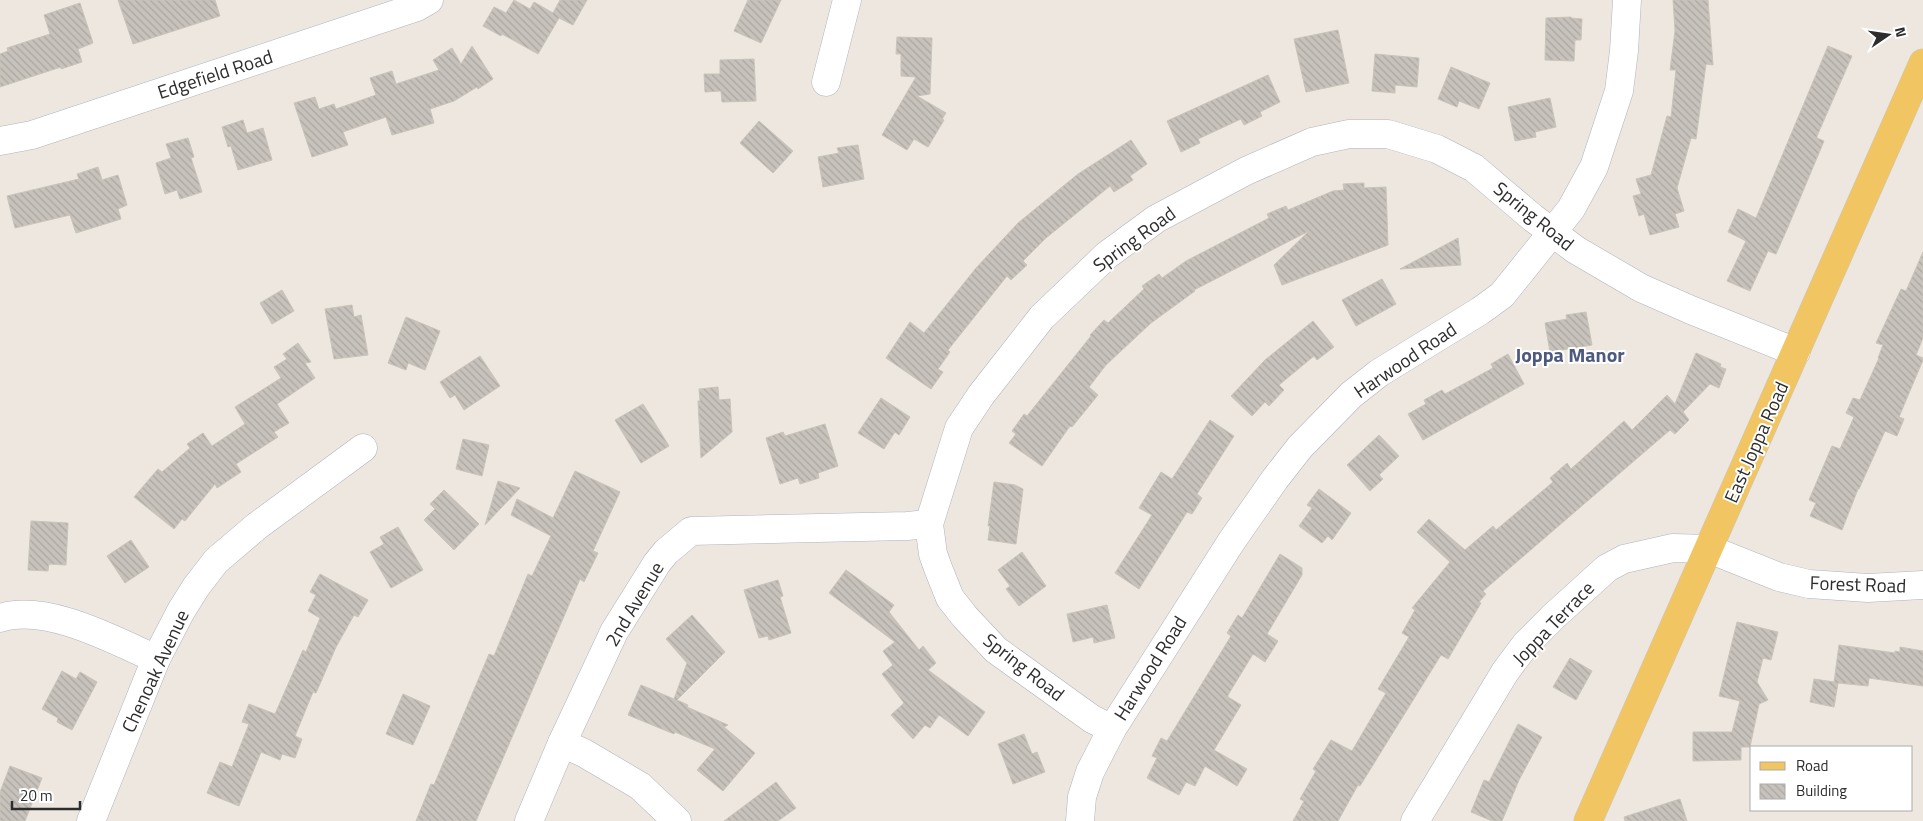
<svg xmlns="http://www.w3.org/2000/svg" width="1923" height="821" viewBox="0 0 1923 821" font-family="'Titillium Web',sans-serif">
  <style>
    .building { fill: url(#building-back-hatch); stroke: #cac3b9 }
    .lines { fill: none; stroke-linecap: round; stroke-linejoin: round }
    .minor-casing { stroke: #b0b3bd; stroke-width: 29 }
    .major-casing { stroke: #c8c8c8; stroke-width: 29 }
    .minor { stroke: #fff; stroke-width: 28 }
    .major { stroke: #f1c562; stroke-width: 28 }
    .labels { text-anchor: middle; stroke-width: 4; stroke-linejoin: round; paint-order: stroke }
    .street-label { font-size: 19px; fill: #2d2d2d; stroke: #fff }
    .neighbourhood-label { font-size: 20px; font-weight: bold; fill: #4d597f; stroke: #fff }
  </style>
  <defs>
    <pattern id="building-back-hatch" width="6" height="6" patternUnits="userSpaceOnUse" patternTransform="scale(1.25)"><rect width="6" height="6" fill="#c7c2bb"/><path d="M-1 5l2 2M0 0l6 6M5-1l2 2" fill="none" stroke="#aba7a1"/></pattern>
  </defs>
  <rect width="100%" height="100%" fill="#eee7e0"/>
  <g class="building">
    <polygon points="118,0 215,0 220,16 133,44"/>
    <polygon points="514,0 530,9 534,2 553,13 560,0 587,0 573,25 559,18 538,54 502,34 501,36 483,26 494,7 506,13"/>
    <polygon points="748,0 781,0 761,43 734,31"/>
    <polygon points="1673,0 1708,0 1713,65 1706,64 1696,139 1691,138 1677,188 1684,211 1675,214 1679,227 1650,235 1644,214 1639,216 1633,196 1641,194 1636,179 1651,175 1667,116 1671,117 1676,70 1670,70 1675,31"/>
    <polygon points="80,3 93,43 78,49 82,62 61,69 61,67 0,87 0,54 8,51 7,48 50,34 44,15"/>
    <polygon points="1571,17 1571,18 1582,19 1581,40 1575,40 1574,61 1545,60 1546,18"/>
    <polygon points="1338,30 1349,83 1306,92 1294,39"/>
    <polygon points="897,37 932,38 930,94 917,96 946,113 942,119 944,120 928,147 914,139 907,150 882,135 916,77 901,76 901,54 896,54"/>
    <polygon points="472,46 493,79 478,89 477,87 454,101 430,109 434,123 392,135 386,117 343,132 348,145 312,157 294,103 315,97 319,109 334,104 336,109 376,95 370,78 392,71 396,84 439,70 433,60 452,48 461,64"/>
    <polygon points="1828,46 1852,56 1817,136 1817,138 1824,141 1788,227 1776,254 1768,251 1750,291 1727,281 1746,241 1728,232 1738,209 1756,218"/>
    <polygon points="1375,54 1419,58 1417,87 1395,85 1395,93 1372,91"/>
    <polygon points="754,59 756,101 722,102 721,91 705,92 704,74 720,74 720,60"/>
    <polygon points="1451,67 1490,83 1479,109 1459,101 1457,107 1438,99"/>
    <polygon points="1268,75 1280,102 1260,112 1262,116 1244,125 1241,119 1198,139 1200,143 1181,152 1167,121"/>
    <polygon points="1550,98 1556,127 1535,132 1536,137 1515,141 1508,107"/>
    <polygon points="243,120 247,133 263,128 272,160 238,170 231,146 228,147 222,127"/>
    <polygon points="759,121 793,151 773,173 740,143"/>
    <polygon points="188,138 194,157 191,158 202,192 180,199 177,190 165,194 156,163 171,158 166,144"/>
    <polygon points="1131,140 1147,164 1130,176 1133,180 1114,192 1110,186 1046,238 1023,261 1027,265 1011,280 1007,276 948,350 950,352 938,369 943,372 931,389 886,358 910,322 924,333 976,268 1018,223 1078,174"/>
    <polygon points="858,145 864,179 823,187 818,157 839,153 837,148"/>
    <polygon points="98,167 102,180 118,175 127,205 118,209 121,219 76,233 70,215 15,228 7,196 79,179 77,174"/>
    <polygon points="1364,183 1364,188 1386,187 1388,245 1282,285 1274,265 1309,231 1194,290 1195,291 1151,323 1106,365 1089,387 1098,395 1072,427 1070,426 1042,466 1009,443 1016,434 1012,431 1024,414 1027,416 1091,336 1090,335 1104,320 1108,323 1144,289 1142,286 1159,274 1162,278 1186,261 1269,218 1267,214 1286,206 1288,210 1333,191 1344,190 1343,184"/>
    <polygon points="1458,238 1461,265 1400,269"/>
    <polygon points="1923,252 1923,338 1916,355 1923,358 1923,360 1899,417 1904,419 1897,436 1885,431 1859,489 1858,489 1842,530 1810,516 1816,503 1809,500 1832,446 1840,449 1854,417 1846,413 1853,398 1860,400 1879,358 1878,358 1883,345 1876,343 1901,289 1906,291"/>
    <polygon points="1382,279 1396,304 1356,326 1342,300"/>
    <polygon points="282,290 294,311 272,324 260,303"/>
    <polygon points="352,305 354,317 361,315 368,355 334,359 325,309"/>
    <polygon points="1586,312 1592,345 1550,352 1545,323 1567,319 1566,315"/>
    <polygon points="406,317 440,331 425,370 408,363 406,370 388,363"/>
    <polygon points="1313,321 1334,347 1317,360 1314,356 1279,385 1284,390 1269,406 1265,402 1252,416 1231,396 1265,360"/>
    <polygon points="298,343 311,362 305,363 315,378 277,404 289,423 274,432 278,437 236,464 241,472 217,488 215,484 185,521 182,519 174,529 134,497 158,469 162,472 190,448 187,444 203,433 212,446 245,424 235,407 281,378 274,367 287,359 283,354"/>
    <polygon points="1696,353 1721,364 1720,367 1726,369 1719,388 1710,384 1683,412 1689,420 1675,434 1670,430 1483,591 1486,594 1479,602 1481,603 1448,659 1441,655 1360,786 1358,785 1338,821 1293,821 1304,801 1300,799 1316,771 1313,769 1331,740 1352,751 1386,693 1378,689 1409,637 1402,633 1415,610 1412,608 1450,562 1417,532 1429,519 1465,550 1493,526 1496,530 1553,482 1550,478 1567,463 1571,469 1624,421 1632,430 1667,395 1675,404"/>
    <polygon points="1508,354 1524,384 1423,440 1408,414 1426,404 1424,400 1442,390 1445,394 1493,368 1491,364"/>
    <polygon points="480,356 500,386 464,410 455,395 450,398 440,382"/>
    <polygon points="718,387 719,400 730,399 732,432 701,458 698,401 700,401 699,389"/>
    <polygon points="881,398 910,417 899,435 895,432 884,449 858,433"/>
    <polygon points="643,404 669,446 641,463 615,420"/>
    <polygon points="1210,420 1234,436 1197,494 1202,498 1192,514 1187,512 1139,589 1115,573 1152,515 1139,508 1161,472 1172,479"/>
    <polygon points="825,424 838,466 818,473 819,478 800,484 798,478 780,484 766,438 783,432 785,436"/>
    <polygon points="1379,435 1399,456 1379,475 1383,479 1370,491 1347,465"/>
    <polygon points="463,439 489,445 482,476 456,469"/>
    <polygon points="575,471 620,492 593,551 598,553 584,582 580,579 476,821 416,821 431,784 434,785 489,654 494,656 528,574 532,576 551,536 511,515 517,499 553,518"/>
    <polygon points="498,481 520,488 485,525"/>
    <polygon points="994,482 1015,485 1023,489 1016,544 988,540 990,526 988,526"/>
    <polygon points="1319,489 1351,513 1332,540 1328,536 1322,543 1299,526 1312,508 1307,505"/>
    <polygon points="444,490 479,524 454,550 424,520 435,509 430,504"/>
    <polygon points="31,521 68,523 66,565 49,564 48,571 28,570"/>
    <polygon points="398,527 423,570 391,588 370,552 384,544 380,537"/>
    <polygon points="131,540 149,567 125,583 107,556"/>
    <polygon points="1022,552 1046,586 1019,606 1006,589 1010,586 998,570"/>
    <polygon points="1280,554 1302,568 1302,575 1267,634 1278,641 1265,662 1253,654 1228,695 1228,697 1241,705 1214,750 1247,769 1237,786 1205,766 1195,786 1186,782 1179,795 1147,778 1157,758 1152,756 1161,738 1167,741 1231,636 1227,633 1238,615 1242,618"/>
    <polygon points="846,570 894,605 889,612 919,650 923,646 936,663 928,670 985,712 968,736 939,715 930,728 925,725 913,739 891,715 904,703 882,674 893,665 883,651 895,642 829,593"/>
    <polygon points="320,574 368,600 358,617 354,615 336,647 316,693 313,692 295,736 302,739 295,758 282,754 280,760 261,752 239,806 207,793 220,762 232,767 249,724 242,722 249,704 275,714 303,650 306,652 320,618 308,611 316,595 310,592"/>
    <polygon points="778,580 783,596 780,597 791,633 769,640 768,636 759,638 744,590"/>
    <polygon points="1107,605 1115,638 1094,643 1093,637 1073,642 1067,614"/>
    <polygon points="692,615 725,652 677,700 688,705 687,707 728,725 724,727 755,753 723,791 697,770 715,749 675,732 674,734 628,715 641,685 674,699 687,663 666,639"/>
    <polygon points="1737,622 1778,632 1771,660 1763,658 1757,682 1768,700 1759,704 1750,747 1741,747 1741,760 1693,761 1693,732 1732,732 1740,701 1719,696"/>
    <polygon points="1839,645 1895,653 1895,651 1900,652 1900,647 1923,651 1923,686 1869,678 1868,686 1838,683 1834,707 1810,702 1814,679 1834,682"/>
    <polygon points="1570,658 1592,671 1576,700 1553,687"/>
    <polygon points="62,671 76,679 80,672 97,682 72,730 57,722 58,718 42,709"/>
    <polygon points="403,694 430,706 413,745 386,734"/>
    <polygon points="1518,724 1542,737 1519,780 1502,821 1492,821 1471,812 1484,780 1489,782"/>
    <polygon points="1024,734 1032,754 1037,752 1045,772 1013,784 998,744"/>
    <polygon points="10,766 42,778 25,821 0,821 0,792"/>
    <polygon points="776,782 796,808 778,821 724,821"/>
    <polygon points="1680,799 1687,821 1625,821 1624,817"/>
  </g>
  <g class="lines">
    <g class="minor-casing">
      <g id="minor">
        <polyline points="826,82 847,0"/>
        <polyline points="0,141 32,135 417,7 429,0"/>
        <path d="M0,618C46,603 114,640 156,659"/>
        <polyline points="1112,729 1092,719 996,650 965,617 950,598 938,568 933,554 929,524 959,428 981,395 1042,317 1107,255 1156,219 1246,171 1312,142 1349,134 1388,134 1437,149 1474,168 1533,218 1576,250 1641,288 1691,310 1796,352"/>
        <polyline points="562,743 584,753 640,786 677,821"/>
        <polyline points="91,821 156,659 181,611 196,587 216,561 257,526 363,448"/>
        <polyline points="529,821 562,743 614,632 657,563 666,552 691,531 907,526 929,524"/>
        <polyline points="1080,821 1082,797 1090,772 1112,729 1231,542 1275,479 1300,447 1351,395 1379,373 1480,311 1502,295 1571,209 1594,167 1619,91 1624,51 1627,0"/>
        <polyline points="1415,821 1505,672 1526,644 1554,616 1607,568 1624,559 1673,548 1709,549 1779,577 1809,584 1868,588 1923,585"/>
      </g>
    </g>
    <g class="major-casing">
      <polyline id="major" points="1588,821 1923,63"/>
    </g>
    <use href="#minor" class="minor"/>
    <use href="#major" class="major"/>
  </g>
  <g class="labels">
    <g class="street-label">
      <text transform="translate(215 74) rotate(-18)" y="7">Edgefield Road</text>
      <text transform="translate(1534 216) rotate(39)" y="7">Spring Road</text>
      <text transform="translate(1134 239) rotate(-36)" y="7">Spring Road</text>
      <text transform="translate(1405 360) rotate(-34)" y="7">Harwood Road</text>
      <text transform="translate(1756 442) rotate(-66)" y="7">East Joppa Road</text>
      <text transform="translate(1858 584) rotate(2)" y="7">Forest Road</text>
      <text transform="translate(634 604) rotate(-59)" y="7">2nd Avenue</text>
      <text transform="translate(1553 623) rotate(-46)" y="7">Joppa Terrace</text>
      <text transform="translate(1024 667) rotate(38)" y="7">Spring Road</text>
      <text transform="translate(1150 668) rotate(-58)" y="7">Harwood Road</text>
      <text transform="translate(155 671) rotate(-65)" y="7">Chenoak Avenue</text>
    </g>
    <g class="neighbourhood-label">
      <text x="1570" y="362">Joppa Manor</text>
    </g>
  </g>
  <rect x="1750" y="746" width="162" height="65" fill="#ffffff" stroke="#ababab"/>
  <rect x="1760" y="762" width="25" height="8" fill="#f1c562" stroke="#ababab"/>
  <text x="1796" y="771" font-size="15" fill="#2d2d2d">Road</text>
  <rect x="1760" y="784" width="25" height="15" fill="url(#building-back-hatch)" stroke="#ababab"/>
  <text x="1796" y="796" font-size="15" fill="#2d2d2d">Building</text>
  <g transform="translate(1888 35) rotate(77)" stroke="#ffffff" stroke-width="4" paint-order="stroke">
  <path d="M0-4L9 19L0 12L-9 19Z" fill="#2d2d2d"/>
  <text y="-8" font-size="14" font-weight="bold" text-anchor="middle" fill="#2d2d2d">N</text>
  </g>
  <path d="M12 801v8h68v-8" fill="none" stroke="#2d2d2d" stroke-width="2.5"/>
  <text x="20" y="801" font-size="15" fill="#2d2d2d" stroke="#ffffff" stroke-width="4" paint-order="stroke">20 m</text>
</svg>
